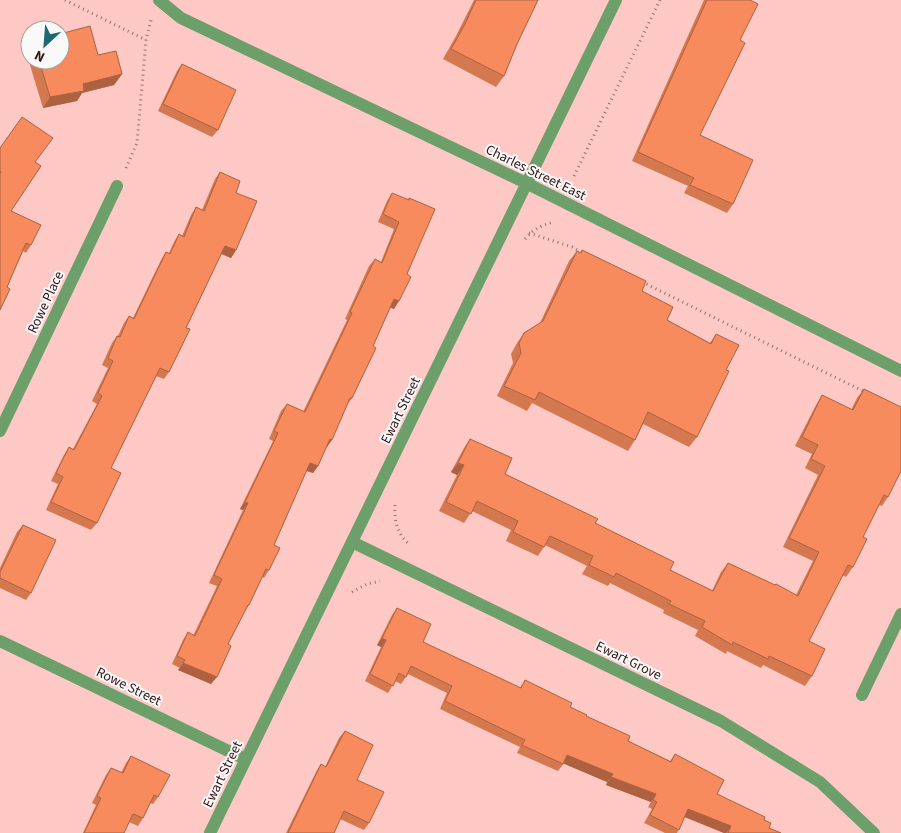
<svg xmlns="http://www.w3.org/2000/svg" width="901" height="833" viewBox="0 0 901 833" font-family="'Source Sans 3',sans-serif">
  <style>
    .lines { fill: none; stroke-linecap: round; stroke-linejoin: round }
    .path { stroke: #9a706e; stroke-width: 3; stroke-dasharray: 1 4; stroke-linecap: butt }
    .minor { stroke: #6d9f6b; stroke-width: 12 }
    .wall { fill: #d47850 }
    .shaded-wall { fill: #ad6141 }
    .building { fill: #f78b5d; stroke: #ad6141 }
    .labels { text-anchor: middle; stroke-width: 4; stroke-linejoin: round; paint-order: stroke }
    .street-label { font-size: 14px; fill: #341514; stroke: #f9f9f9 }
  </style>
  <rect width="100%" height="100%" fill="#fec9c5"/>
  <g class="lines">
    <g class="path">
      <polyline points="65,0 146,40"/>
      <polyline points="126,168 137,143 146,40 151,20"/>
      <polyline points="574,176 660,0"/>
      <polyline points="529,233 572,247 584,254"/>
      <path d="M525,239C533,229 542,225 554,222"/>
      <polyline points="642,282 865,392"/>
      <path d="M395,505C394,520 397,534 409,544"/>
      <polyline points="352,592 367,584 380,581"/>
    </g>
    <g class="minor">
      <polyline points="159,0 181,18 528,184 901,371"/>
      <polyline points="0,431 117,186"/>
      <polyline points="352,542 721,721 820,782 874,833"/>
      <polyline points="0,641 245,759"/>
      <polyline points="862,695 901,614"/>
      <polyline points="210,833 616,0"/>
    </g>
  </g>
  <g class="wall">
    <polygon points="474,0 538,0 517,44 504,76 496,87 443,59 456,36"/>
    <polygon points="704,0 750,0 740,40 700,135 733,204 727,213 684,193 688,186 632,161"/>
    <polygon points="30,46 30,60 60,60 98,55 122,74 114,85 82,93 77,101 43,108 26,52"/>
    <polygon points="182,64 218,130 212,137 158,111 177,71"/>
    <polygon points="0,148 35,162 11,211 31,245 26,253 23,251 7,287 0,310"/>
    <polygon points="220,172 236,193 236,250 231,258 221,254 186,328 169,372 164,379 156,376 111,468 97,523 91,530 46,510 58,484 51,481 64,455 69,447 73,449 97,404 92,401 108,368 102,365 112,343 117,336 118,336 124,323 129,316 133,318 161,260 166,252 169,253 174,242 179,234 182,236 191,215 196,207 202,210 215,179"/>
    <polygon points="392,193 408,200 409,198 407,274 394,309 390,307 373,346 352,398 347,405 327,447 326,447 318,466 313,473 306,471 274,545 269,570 264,578 262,577 249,605 244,613 228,644 211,684 178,670 180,668 172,664 183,640 188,632 193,636 217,586 209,583 243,510 240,509 273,441 269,439 281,411 287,404 303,412 347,320 345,319 369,266 375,259 381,262 394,229 378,222 387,201"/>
    <polygon points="582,250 642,291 667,320 710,343 716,334 726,370 697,437 689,447 643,424 635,440 628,451 532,403 527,411 497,396 513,363 511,354 517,343 524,333 540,323 569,261 577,251 580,253"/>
    <polygon points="864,389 888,497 882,506 879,505 863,537 853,567 846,577 842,575 809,641 812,676 805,686 763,665 761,668 727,651 726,654 695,636 698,630 663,613 664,610 610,583 608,586 582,574 587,566 545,545 538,556 506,541 511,530 472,511 464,523 439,511 457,475 451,472 464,448 470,439 505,474 595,523 670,570 712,591 721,572 728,563 796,595 813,561 783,547 818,475 805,468 812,454 795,446 816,405 822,395 851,410 857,398"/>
    <polygon points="23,525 31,593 26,600 0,588 0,568 17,532"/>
    <polygon points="397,608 423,642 520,688 525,680 628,741 670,761 675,754 717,794 764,820 769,828 781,833 724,833 684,817 677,833 665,833 644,823 652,809 648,807 651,802 606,785 607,782 564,763 558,771 517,753 520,747 440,709 447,693 408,674 401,684 395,681 388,693 365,681 381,647 377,645 392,615"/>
    <polygon points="345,731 369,823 364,830 340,819 334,833 286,833 316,772 321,764 325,767 339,738"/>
    <polygon points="131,756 158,797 153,804 150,803 143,818 138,826 129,822 124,833 83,833 96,805 92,803 106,775 111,768 121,773 126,763"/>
  </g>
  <g class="shaded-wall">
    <polygon points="122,74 114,85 82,93 77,101 43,108 50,97 83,84"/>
    <polygon points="225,246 236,250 231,258 220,253"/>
    <polygon points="394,299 399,301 394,309 389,307"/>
    <polygon points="330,439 332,440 327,447 325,446"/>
    <polygon points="310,463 318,466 313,473 305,470"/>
    <polygon points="458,463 464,465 457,475 451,472"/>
    <polygon points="245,502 248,503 243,510 240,509"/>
    <polygon points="382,638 386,640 381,647 377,645"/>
    <polygon points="183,663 217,677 211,684 178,670"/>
    <polygon points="567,755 613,774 607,782 562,763"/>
    <polygon points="611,777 656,794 651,802 606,785"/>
    <polygon points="688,809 731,826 726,833 724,833 683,816"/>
  </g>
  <g class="building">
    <polygon points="476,0 538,0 517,44 504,76 451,49 464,26"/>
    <polygon points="707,0 750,0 758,4 740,40 745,43 700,135 753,160 733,204 690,185 694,178 638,152"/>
    <polygon points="90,26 98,55 116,51 122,74 83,84 84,91 50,97 39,60 60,60 60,34"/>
    <polygon points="182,64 236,90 218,130 163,104"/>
    <polygon points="22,117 53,138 35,162 41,166 11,211 41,225 31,245 26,243 7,287 10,289 0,310 0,174 1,172 0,171 0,148"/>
    <polygon points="220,172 240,181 236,193 257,201 236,250 225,246 186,328 190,329 169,372 160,368 111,468 121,473 97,523 51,502 63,477 56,473 69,447 74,450 102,396 98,393 113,361 108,358 117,336 120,337 129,316 134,319 166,252 170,254 179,234 184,237 196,207 204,211"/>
    <polygon points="392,193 409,200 409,198 435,209 407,274 411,277 399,301 394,299 373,346 376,348 352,398 350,398 332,440 330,439 318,466 310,463 274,545 280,548 269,570 266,569 249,605 248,605 228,644 231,646 217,677 183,663 185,660 177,656 188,632 195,636 222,579 214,575 248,503 245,502 278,433 274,431 287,404 305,412 352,313 350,312 375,259 382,263 399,222 383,214"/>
    <polygon points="582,250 646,281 642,291 673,307 667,320 711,344 716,334 739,345 726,370 729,371 697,437 648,412 635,440 539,392 535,400 504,386 521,353 519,343 524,333 543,321 577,251 581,253"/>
    <polygon points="864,389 901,407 901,471 888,497 884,495 863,537 867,539 853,567 848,565 809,641 825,649 812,676 769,656 768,659 733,642 732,645 702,627 705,621 669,604 671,601 616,573 614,577 589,565 593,556 550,536 544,547 513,532 518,521 477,501 471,514 446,502 464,465 458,463 470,439 512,458 505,474 598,519 595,523 674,562 670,570 713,591 728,563 775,585 776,584 798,596 819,552 789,538 825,466 811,459 818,445 802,437 822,395 853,410"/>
    <polygon points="23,525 56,540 31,593 0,578 0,572"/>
    <polygon points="397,608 431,624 423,642 521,688 525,680 572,703 570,707 587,715 586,716 630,736 628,741 671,762 675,754 724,780 717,794 765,817 764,820 771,823 769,828 781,833 728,833 731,826 688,809 679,830 650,815 657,802 653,800 656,794 611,777 613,774 567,755 563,764 522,745 525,740 445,701 452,686 411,666 406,677 399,673 393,686 370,674 386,640 382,638"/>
    <polygon points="345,731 373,745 357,780 384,792 369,823 344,811 334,833 288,833 321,764 326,767"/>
    <polygon points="131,756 170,775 158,797 154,795 143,818 133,814 124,833 84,833 101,798 97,796 111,768 123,773"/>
  </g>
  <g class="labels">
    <g class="street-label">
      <text transform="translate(536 172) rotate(26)" y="5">Charles Street East</text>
      <text transform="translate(45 302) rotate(-65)" y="5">Rowe Place</text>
      <text transform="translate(400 410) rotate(-64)" y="5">Ewart Street</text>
      <text transform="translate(629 660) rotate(26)" y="5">Ewart Grove</text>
      <text transform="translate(129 686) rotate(26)" y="5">Rowe Street</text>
      <text transform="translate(222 774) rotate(-64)" y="5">Ewart Street</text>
    </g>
  </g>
  <g transform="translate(45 45) rotate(206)"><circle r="24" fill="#f9f9f9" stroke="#aa9e9d"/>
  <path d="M0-4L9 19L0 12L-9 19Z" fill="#1c686f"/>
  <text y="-8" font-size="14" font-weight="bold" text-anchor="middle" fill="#341514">N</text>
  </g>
</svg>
